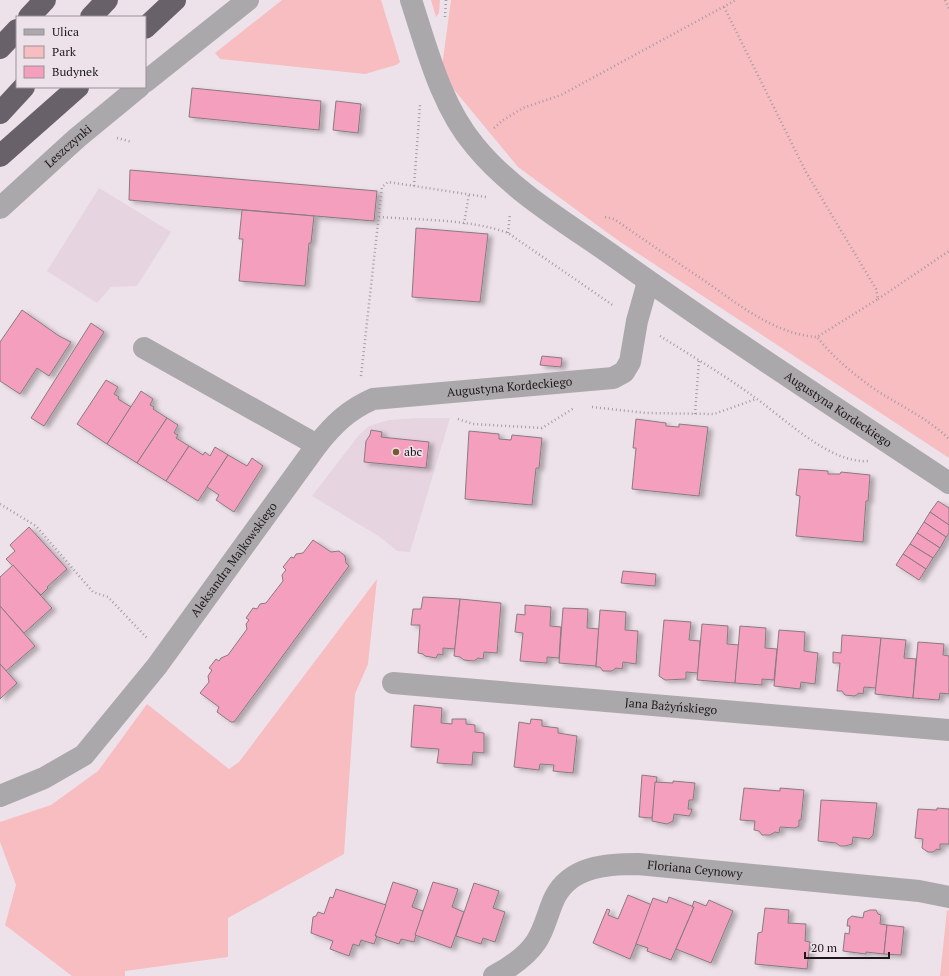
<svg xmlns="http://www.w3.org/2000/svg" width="949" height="976" viewBox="0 0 949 976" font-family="'PT Serif',serif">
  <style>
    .built { fill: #e6d4e1 }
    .green { fill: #f7bdc0 }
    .building { fill: #f59fbf; stroke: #887b7f; filter: url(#shadow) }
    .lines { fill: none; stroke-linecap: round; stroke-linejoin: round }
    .path { stroke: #a59ba2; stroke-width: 2.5; stroke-dasharray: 1 3; stroke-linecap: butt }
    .minor { stroke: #aba8ac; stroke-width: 22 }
    .highway { stroke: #68616a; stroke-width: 22 }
    .poi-dot { fill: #785a2e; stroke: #eee2ea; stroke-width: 1.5 }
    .labels { text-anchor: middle; stroke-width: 3; stroke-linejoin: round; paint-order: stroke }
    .street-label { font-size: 12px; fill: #1c171a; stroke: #eee2ea }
    .poi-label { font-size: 12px; fill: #1c171a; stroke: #eee2ea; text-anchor: start }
  </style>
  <defs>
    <filter id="shadow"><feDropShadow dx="4.5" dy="2.5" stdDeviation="2" flood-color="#0004"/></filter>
  </defs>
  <rect width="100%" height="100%" fill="#eee2ea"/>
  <g class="built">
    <polygon points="99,188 171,232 137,286 111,287 97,303 47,271"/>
    <polygon points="418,418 450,418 410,552 397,551 380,537 312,496 359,435 369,426 389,420"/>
  </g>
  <g class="green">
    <polygon points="282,0 381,0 400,62 396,65 365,74 220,59 215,53"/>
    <polygon points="431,0 440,0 439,13 436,17"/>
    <polygon points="451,0 949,0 949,458 616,239 518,167 441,74"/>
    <polygon points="377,579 368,664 355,694 344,854 228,918 228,957 125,971 125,976 72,976 5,925 16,885 0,842 0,822 51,805 98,771 147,704 229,769 239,762"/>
    <polygon points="947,910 949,911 949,976 940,976"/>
  </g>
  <g class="building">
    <polygon points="192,88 321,101 319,130 189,117"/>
    <polygon points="336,101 361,104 358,133 333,130"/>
    <polygon points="130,170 377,191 374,221 129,200"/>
    <polygon points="242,210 314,216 311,243 309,243 305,286 239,281 243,239 239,239"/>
    <polygon points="416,228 488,234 480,302 412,297"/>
    <polygon points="22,310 59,336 71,342 49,376 37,368 20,394 0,381 0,342"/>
    <polygon points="91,323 104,332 44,426 31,418"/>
    <polygon points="542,356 562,358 561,367 540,365"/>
    <polygon points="106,380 118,387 114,394 119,397 118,399 131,407 107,444 77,424"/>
    <polygon points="141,391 153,399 150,405 154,407 153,409 167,418 137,463 107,444"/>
    <polygon points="167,418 178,425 174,433 178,435 176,438 189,446 166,481 137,463"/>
    <polygon points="636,419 666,423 666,426 679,427 679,424 708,427 699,496 632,489 636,448 633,448"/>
    <polygon points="371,430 382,432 381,437 429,442 426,468 364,462 366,441 370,435"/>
    <polygon points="469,431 499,434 499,439 511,440 512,435 542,438 539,468 536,468 532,505 465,499"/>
    <polygon points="189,446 203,455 205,452 210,456 215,447 228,455 198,501 166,481"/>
    <polygon points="228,455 247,466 252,458 263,466 234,512 216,500 219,495 207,487"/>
    <polygon points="799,469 828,471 828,474 840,474 841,472 870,475 868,501 866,501 863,542 796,536 800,496 796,495"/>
    <polygon points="938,501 949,508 949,525 930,512"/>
    <polygon points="930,512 949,525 949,533 946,537 924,522"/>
    <polygon points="924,522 946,537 940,548 917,533"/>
    <polygon points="29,527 67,569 47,587 48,588 41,595 6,559 15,551 10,545"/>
    <polygon points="917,533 940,548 933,558 910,544"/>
    <polygon points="313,540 331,552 339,551 345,556 346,563 349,566 234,722 231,722 217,712 219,707 200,693 209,682 208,676 212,670 209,668 216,659 219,661 221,658 228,655 247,629 246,624 249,620 246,618 253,608 257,609 260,604 266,603 283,581 282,575 286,570 283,567 291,557 294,558 296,554 303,553"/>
    <polygon points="910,544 933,558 926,569 903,554"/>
    <polygon points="903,554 926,569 919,580 896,565"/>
    <polygon points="13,565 52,608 24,633 0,606 0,577"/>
    <polygon points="623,571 656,574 655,586 621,583"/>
    <polygon points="423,597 460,599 455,649 443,648 443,655 438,654 436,658 425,656 423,654 418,653 420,625 411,625 413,609 421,609"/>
    <polygon points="460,599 501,603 497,653 484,652 483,659 478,658 474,661 464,660 460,657 454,656"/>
    <polygon points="525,605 551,607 550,626 561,627 559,658 547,657 547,663 520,661 523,633 515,632 517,614 525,615"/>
    <polygon points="0,606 35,646 6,671 0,664"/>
    <polygon points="563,608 588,609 587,628 599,629 596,666 559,663"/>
    <polygon points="600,610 626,612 625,630 638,631 636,664 623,662 622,669 616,668 612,671 603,671 600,667 596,667"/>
    <polygon points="664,620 691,622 689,640 700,641 698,673 686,672 686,679 665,680 659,676"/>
    <polygon points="702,624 728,626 727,644 739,645 735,683 697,680"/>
    <polygon points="740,626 766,628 765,648 777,649 774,680 762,679 762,685 735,683"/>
    <polygon points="779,630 805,632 804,651 818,653 815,684 801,682 800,689 774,686"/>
    <polygon points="842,635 881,638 876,688 864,687 863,694 859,693 855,696 845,695 842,691 837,691 840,663 833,663 833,652 841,653"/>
    <polygon points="881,638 906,640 904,658 916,659 913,698 875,694"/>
    <polygon points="918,642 944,644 943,655 949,656 949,694 940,693 939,700 913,698"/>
    <polygon points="0,664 17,683 0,699"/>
    <polygon points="414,705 442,708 441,723 452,724 452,719 466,719 466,724 475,725 475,732 484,733 484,753 473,752 472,765 437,763 439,749 411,747"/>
    <polygon points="531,719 542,720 542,726 558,728 558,733 577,736 573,773 553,771 554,765 540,764 539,770 514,767 519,722 530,724"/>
    <polygon points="642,775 657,777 652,818 639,817"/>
    <polygon points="673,781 695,783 693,800 689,800 688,809 692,809 691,813 689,816 674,814 673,821 667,824 652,821 655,782 673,783"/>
    <polygon points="744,788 780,791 780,788 804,790 801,820 799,820 799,826 795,828 780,827 779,833 775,832 770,835 762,835 759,831 754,830 755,821 740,820"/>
    <polygon points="821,800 877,803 873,835 869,839 853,837 852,844 845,846 840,846 836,843 818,841"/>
    <polygon points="937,808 949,809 949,844 940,844 940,850 937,849 933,852 928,852 922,848 923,839 915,838 918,809 937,810"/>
    <polygon points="393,882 418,890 412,907 423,911 414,942 401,939 399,944 375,936"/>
    <polygon points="433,882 458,889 452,907 464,912 451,948 415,935"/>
    <polygon points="474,883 499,891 493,908 505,912 495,942 483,938 481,944 456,936"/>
    <polygon points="336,889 386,905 375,936 377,936 374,944 361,940 359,946 353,944 349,956 330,949 333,941 311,933 313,917 316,916 318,912 324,914 330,897 333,898"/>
    <polygon points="628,895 652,905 630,959 593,943 607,909 610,910 608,915 618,919"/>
    <polygon points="669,897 694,907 671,960 647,951 648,948 636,944 653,898 667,903"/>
    <polygon points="709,900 733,911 711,963 676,949 694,907 692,907 694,901 706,906"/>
    <polygon points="765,908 789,910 788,923 806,924 805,941 810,942 807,969 755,964 758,933 762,932"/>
    <polygon points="870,910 876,910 878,914 881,915 880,924 887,925 884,954 866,952 866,954 843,951 845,933 849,934 850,926 847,926 848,919 852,916 863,918 864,912"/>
    <polygon points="887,925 904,927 901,955 884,954"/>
  </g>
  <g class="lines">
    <g class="path">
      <polyline points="945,0 949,9"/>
      <path d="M724,7L806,172L876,289L878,299L817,337C833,357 852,373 873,388C898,405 928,418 949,439"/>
      <polyline points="445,17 446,0"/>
      <polyline points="494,128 503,120 523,108 561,95 736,0"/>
      <polyline points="117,138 132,142"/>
      <polyline points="414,186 420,105"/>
      <path d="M379,217C418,220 471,219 508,233L614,306"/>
      <path d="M605,217L614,219C643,239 672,259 702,279C737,303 773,334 817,337"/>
      <polyline points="464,224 469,194"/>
      <polyline points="508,233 510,214"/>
      <polyline points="878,299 949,251"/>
      <path d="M660,336C690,355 721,373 750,394C781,415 829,464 868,461"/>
      <polyline points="361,376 382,187 388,182 486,197"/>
      <polyline points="592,407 646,413 714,414 756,399"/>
      <polyline points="695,414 699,361"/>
      <polyline points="458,419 473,424 542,428 574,408"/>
      <polyline points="0,504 36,526 93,592 108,597 147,638"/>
    </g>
    <g class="minor">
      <path id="s1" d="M411,0C427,49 441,106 475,146C512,191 565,222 612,255C722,334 836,408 949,483"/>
      <polyline points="145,82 248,0"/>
      <path id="s2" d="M0,208L77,138L139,87"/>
      <polyline points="144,348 317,445"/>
      <path id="s3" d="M393,683L949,730"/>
      <path id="s4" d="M0,796L44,778L84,755L157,666L317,445C334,424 348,410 373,399L613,378L624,372L630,362L637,321L648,282"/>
      <path id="s5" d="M494,976C509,968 526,957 536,942C545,929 548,911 555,897C571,866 607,864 638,864L919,891L949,897"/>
    </g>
    <g class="highway">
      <polyline points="29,17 45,0"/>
      <polyline points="91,17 107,0"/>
      <polyline points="145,28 175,0"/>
      <polyline points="0,48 17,30"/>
      <polyline points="0,113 24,87"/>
      <polyline points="0,156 78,87"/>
    </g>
  </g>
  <circle class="poi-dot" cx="396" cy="452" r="4"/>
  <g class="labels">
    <g class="street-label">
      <text dy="4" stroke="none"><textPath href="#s2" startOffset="92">Leszczynki</textPath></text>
      <text dy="4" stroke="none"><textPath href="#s4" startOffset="692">Augustyna Kordeckiego</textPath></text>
      <text dy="4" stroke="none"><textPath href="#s1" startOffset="610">Augustyna Kordeckiego</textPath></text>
      <text dy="4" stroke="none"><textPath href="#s4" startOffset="340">Aleksandra Majkowskiego</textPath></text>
      <text dy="4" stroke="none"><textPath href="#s3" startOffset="279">Jana Bażyńskiego</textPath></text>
      <text dy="4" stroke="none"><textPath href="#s5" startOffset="255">Floriana Ceynowy</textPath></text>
    </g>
    <g class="poi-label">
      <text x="404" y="456">abc</text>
    </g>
  </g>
  <rect x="16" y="16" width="130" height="72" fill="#eee2ea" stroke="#9a9197"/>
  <rect x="24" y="29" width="20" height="6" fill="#aba8ac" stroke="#9a9197"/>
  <text x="52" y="36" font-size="12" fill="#1c171a">Ulica</text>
  <rect x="24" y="46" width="20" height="12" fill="#f7bdc0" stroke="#9a9197"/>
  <text x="52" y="56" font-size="12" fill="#1c171a">Park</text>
  <rect x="24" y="66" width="20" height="12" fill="#f59fbf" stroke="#9a9197"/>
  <text x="52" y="76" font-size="12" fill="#1c171a">Budynek</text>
  <path d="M805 952v6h84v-6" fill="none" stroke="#1c171a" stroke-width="2"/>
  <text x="811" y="952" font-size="12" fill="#1c171a" stroke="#eee2ea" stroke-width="3" paint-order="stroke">20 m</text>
</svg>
